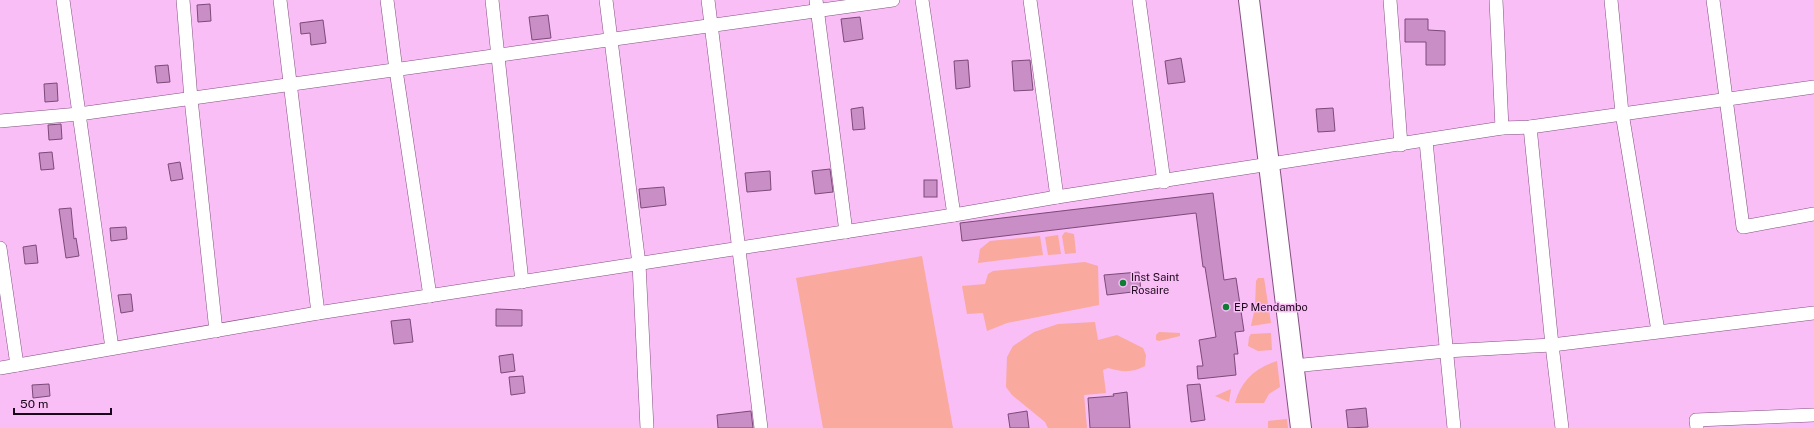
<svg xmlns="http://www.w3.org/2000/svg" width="1814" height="428" viewBox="0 0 1814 428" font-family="'Public Sans',sans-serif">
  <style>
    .green { fill: #f9a99d }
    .building { fill: #c98ec5; stroke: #7c497a }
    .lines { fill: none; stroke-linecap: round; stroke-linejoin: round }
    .street-casing { stroke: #845082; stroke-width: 14 }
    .primary-casing { stroke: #845082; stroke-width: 22 }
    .street { stroke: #fff; stroke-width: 13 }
    .primary { stroke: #fff; stroke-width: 20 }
    .poi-dot { fill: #0c7e34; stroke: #f9bef5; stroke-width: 1.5 }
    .labels { text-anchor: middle; stroke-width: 3; stroke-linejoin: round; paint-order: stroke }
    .poi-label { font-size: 11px; fill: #190518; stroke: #f9bef5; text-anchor: start }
  </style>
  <rect width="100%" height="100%" fill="#f9bef5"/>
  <g class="green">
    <polygon points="1065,232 1074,234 1076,253 1065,254 1062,236"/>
    <polygon points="1058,235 1061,254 1048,255 1045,237"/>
    <polygon points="1040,236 1043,255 978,263 980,249 990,241"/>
    <polygon points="922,256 953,428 823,428 796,278"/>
    <polygon points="1085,262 1098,266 1099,305 1007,323 987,331 983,313 967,314 962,286 985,284 988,274 993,271"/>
    <polygon points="1258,278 1264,278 1271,323 1251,326 1255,307 1256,281"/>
    <path d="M1095,322L1098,340L1117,335L1143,348L1146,355L1145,366C1132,373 1122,372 1108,368L1103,370L1106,393L1084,395L1087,428H1048L1045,422L1012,395L1006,387L1007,357L1013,346L1034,332L1058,324Z"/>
    <polygon points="1159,332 1180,333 1180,336 1159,341 1156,340 1156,335"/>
    <polygon points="1271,333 1272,350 1258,351 1248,346 1249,337 1251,334"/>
    <path d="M1277,361L1280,387L1269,394L1264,403H1235C1241,381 1255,368 1277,361Z"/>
    <polygon points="1231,389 1229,402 1215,396"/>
    <polygon points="1287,419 1288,428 1268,428 1268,421"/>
  </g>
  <g class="building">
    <polygon points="210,4 211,21 198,22 197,5"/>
    <polygon points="548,15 551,38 532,40 529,17"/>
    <polygon points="860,17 863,39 844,42 841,19"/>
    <polygon points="1405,19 1428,19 1428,30 1445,31 1445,65 1426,65 1426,42 1405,42"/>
    <polygon points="323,20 326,43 311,45 310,33 301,34 300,23"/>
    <polygon points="1181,58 1185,82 1168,84 1165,61"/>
    <polygon points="968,60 970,87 956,89 954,61"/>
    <polygon points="1030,60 1033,90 1014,91 1012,61"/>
    <polygon points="168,65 170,82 157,83 155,66"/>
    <polygon points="57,83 58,101 45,102 44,84"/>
    <polygon points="863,107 865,129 853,130 851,109"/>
    <polygon points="1333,108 1335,131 1318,132 1316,109"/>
    <polygon points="61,124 62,139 49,140 48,125"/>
    <polygon points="52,152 54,169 41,170 39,153"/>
    <polygon points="180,162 183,179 171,181 168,164"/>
    <polygon points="830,169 833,192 815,194 812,171"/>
    <polygon points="770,171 771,190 747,192 745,173"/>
    <rect x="924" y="180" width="13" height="17"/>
    <polygon points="664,187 666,205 641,208 639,189"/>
    <polygon points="1213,193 1224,280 1236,278 1244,331 1235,332 1238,354 1234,354 1236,375 1198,379 1197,366 1203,366 1199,340 1216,337 1205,267 1203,267 1196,213 962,241 960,223"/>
    <polygon points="71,208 74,239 76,238 79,256 66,258 59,209"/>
    <polygon points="126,227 127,239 111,241 110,228"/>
    <polygon points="36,245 38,263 25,264 23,247"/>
    <polygon points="1139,272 1141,291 1107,295 1104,275"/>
    <polygon points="131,294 133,311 121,313 118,295"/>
    <polygon points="496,309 522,310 522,326 496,326"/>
    <polygon points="410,319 413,342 394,344 391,321"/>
    <polygon points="513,354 515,371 501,373 499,356"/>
    <polygon points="523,376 525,393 511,395 509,377"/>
    <polygon points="49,384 50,396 33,398 32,385"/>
    <polygon points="1200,384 1205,420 1191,422 1187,385"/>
    <polygon points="1127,392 1130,428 1090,428 1088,398 1114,396 1113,394"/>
    <polygon points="1366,408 1368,427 1348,428 1346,410"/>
    <polygon points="751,411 753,428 718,428 717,415"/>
    <polygon points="1027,411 1029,428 1010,428 1008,414"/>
  </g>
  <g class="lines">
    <g class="street-casing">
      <g id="street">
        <polyline points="63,0 112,348"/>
        <polyline points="183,0 191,99 216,331"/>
        <polyline points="280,0 318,313"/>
        <polyline points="387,0 396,70 430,296"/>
        <polyline points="492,0 522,282"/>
        <polyline points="606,0 639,264 647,428"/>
        <polyline points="708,0 761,428"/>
        <polyline points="816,0 846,232"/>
        <polyline points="922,0 954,215"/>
        <polyline points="1030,0 1057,197"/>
        <polyline points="1139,0 1164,182"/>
        <polyline points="1390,0 1401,145"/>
        <polyline points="1496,0 1502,128"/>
        <polyline points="1611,0 1622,113 1658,331"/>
        <polyline points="1713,0 1743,227 1814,214"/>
        <polyline points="0,121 79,114 893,0"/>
        <polyline points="1530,127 1552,345 1562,428"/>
        <polyline points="1426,141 1454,428"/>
        <polyline points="0,248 17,365"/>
        <polyline points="1293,366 1446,351 1552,345 1814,313"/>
        <polyline points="0,368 318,313 954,215 1057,197 1502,128 1530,127 1814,87"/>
        <polyline points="1697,428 1696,420 1814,415"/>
      </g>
    </g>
    <g class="primary-casing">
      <polyline id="primary" points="1249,0 1301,428"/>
    </g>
    <use href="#street" class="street"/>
    <use href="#primary" class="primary"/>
  </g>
  <g class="poi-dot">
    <circle cx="1123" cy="283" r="4"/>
    <circle cx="1226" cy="307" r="4"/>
  </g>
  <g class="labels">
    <g class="poi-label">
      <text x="1131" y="281">Inst Saint<tspan x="1131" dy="13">Rosaire</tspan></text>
      <text x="1234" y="311">EP Mendambo</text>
    </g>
  </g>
  <path d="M14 408v6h97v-6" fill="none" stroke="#190518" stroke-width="2"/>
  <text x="20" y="408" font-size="12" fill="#190518" stroke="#f9bef5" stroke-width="3" paint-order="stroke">50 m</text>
</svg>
